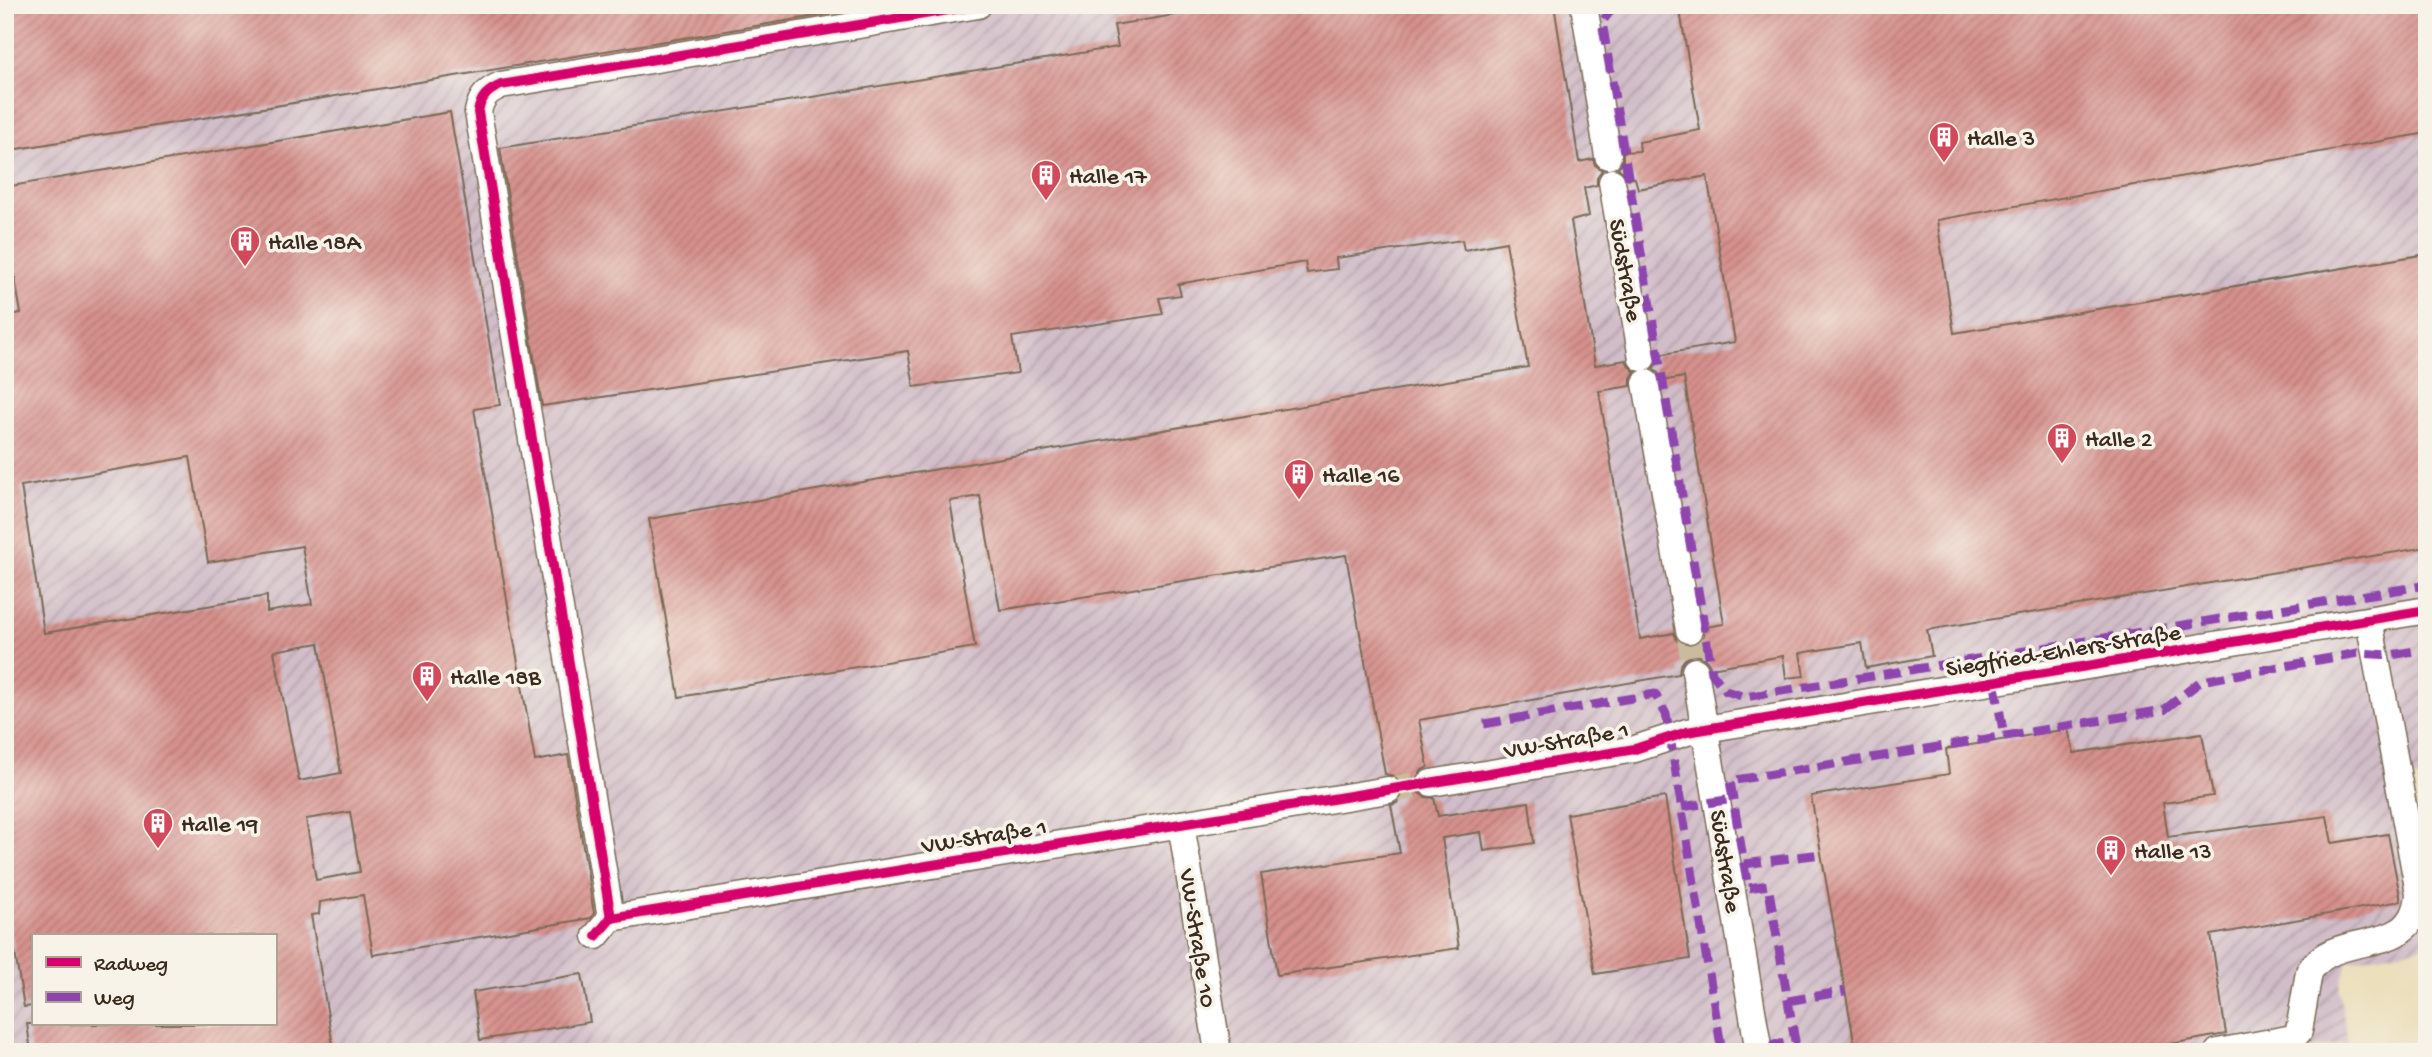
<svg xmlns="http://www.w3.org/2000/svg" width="2432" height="1057" viewBox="0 0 2432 1057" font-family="'Gochi Hand',sans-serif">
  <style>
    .industrial { fill: url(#industrial-furrows); fill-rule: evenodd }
    .building { fill: url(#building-hatch); fill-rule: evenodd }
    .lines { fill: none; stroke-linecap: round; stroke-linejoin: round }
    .minor-tunnel { stroke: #c9bb9c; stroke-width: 26; stroke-dasharray: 26 13; stroke-linecap: butt }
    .minor-casing { stroke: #796955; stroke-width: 29 }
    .minor { stroke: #fff; stroke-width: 26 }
    .quiet { stroke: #8e44ad; stroke-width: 9; stroke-dasharray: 18 9; stroke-linecap: butt }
    .cycleway-casing { stroke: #f7f3e8; stroke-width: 15 }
    .cycleway { stroke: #d6006c; stroke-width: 10 }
    .labels { text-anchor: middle; stroke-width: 7; stroke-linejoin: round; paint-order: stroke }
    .poi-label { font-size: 24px; fill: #3b2a1e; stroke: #f7f3e8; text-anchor: start }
    .street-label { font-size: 24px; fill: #3b2a1e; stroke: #f7f3e8 }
  </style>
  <defs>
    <pattern id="industrial-furrows" width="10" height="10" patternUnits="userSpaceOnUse" patternTransform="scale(1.75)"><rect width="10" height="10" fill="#d1bdc8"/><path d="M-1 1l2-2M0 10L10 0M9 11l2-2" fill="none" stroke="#ab9aa2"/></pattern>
    <pattern id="building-hatch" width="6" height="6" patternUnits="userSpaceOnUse" patternTransform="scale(1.75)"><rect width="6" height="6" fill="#d7918d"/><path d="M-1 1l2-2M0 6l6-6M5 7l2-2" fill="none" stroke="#b07773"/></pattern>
  </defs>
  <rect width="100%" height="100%" fill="#f7f3e8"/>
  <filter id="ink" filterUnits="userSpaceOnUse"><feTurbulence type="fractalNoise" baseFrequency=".0143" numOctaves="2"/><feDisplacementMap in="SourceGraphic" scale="14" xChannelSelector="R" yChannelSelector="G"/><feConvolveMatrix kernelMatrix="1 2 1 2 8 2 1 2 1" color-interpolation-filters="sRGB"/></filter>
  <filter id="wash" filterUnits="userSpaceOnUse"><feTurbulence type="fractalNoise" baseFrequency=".00686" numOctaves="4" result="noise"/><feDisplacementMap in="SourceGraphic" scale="28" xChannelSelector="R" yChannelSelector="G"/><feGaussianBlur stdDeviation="1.57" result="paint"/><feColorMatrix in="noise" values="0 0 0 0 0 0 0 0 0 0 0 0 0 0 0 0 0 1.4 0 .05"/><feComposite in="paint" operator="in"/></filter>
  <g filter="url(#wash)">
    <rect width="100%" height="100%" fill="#ecdfbc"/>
    <path class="industrial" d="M5,5H2427V778L2411,781L2424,853L2427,852V946L2348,961L2339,989L2348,1043L2295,1052H5ZM33,936H275V1024H33Z"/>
    <g id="blocks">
      <g class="building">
        <polygon points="5,5 828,5 828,14 5,151"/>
        <polygon points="1235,5 1554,5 1579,162 1593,159 1595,165 1602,170 1597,177 1597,185 1584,188 1589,216 1571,221 1595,365 1626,360 1630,367 1635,372 1631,378 1631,386 1599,391 1640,639 1674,633 1677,641 1684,645 1691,646 1700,642 1704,635 1705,627 1724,624 1684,377 1662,381 1658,373 1653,369 1657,363 1657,355 1735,342 1707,176 1638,189 1635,178 1628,179 1624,173 1618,168 1623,161 1623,152 1640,151 1639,142 1700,130 1679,5 2427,5 2427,133 1937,220 1954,333 2427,254 2427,547 1927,630 1932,656 1866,668 1862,643 1800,653 1804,676 1786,678 1783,656 1711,668 1707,661 1700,656 1693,655 1685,659 1680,666 1679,674 1419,720 1428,767 1422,770 1417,777 1416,786 1419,793 1425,797 1434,798 1438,816 1529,802 1534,843 1484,851 1481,832 1442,838 1459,948 1277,975 1261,874 1400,853 1391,805 1397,803 1402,796 1403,787 1400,780 1394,776 1385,774 1346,555 1000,610 980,496 950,501 975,647 679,697 649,519 1528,367 1506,242 1464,250 1462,240 1336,258 1337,269 1307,273 1305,262 1178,284 1181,295 1159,298 1163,314 1012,337 1018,373 914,387 908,351 542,406 500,148 1118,47 1114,25"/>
        <path d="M450,112L500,405L474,409L535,761L568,755L594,913L591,918L373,955L363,895L320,902L319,914L311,915L334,1052H31L27,1024H275V936H33V1006L24,1007L5,893V639L11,638L5,600V316L21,313L5,223V187ZM190,457L208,562L302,546L312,604L267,612V596L44,633L21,486ZM319,643L341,773L299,781L274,651ZM350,812L360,872L316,880L306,819Z"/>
        <polygon points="2068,729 2074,753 2202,733 2213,796 2163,803 2168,837 2327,816 2332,843 2388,834 2401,901 2211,935 2226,1034 2126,1052 1856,1052 1811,796 1949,774 1946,749"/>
        <polygon points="1665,797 1690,959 1595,974 1567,814"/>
        <polygon points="582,974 590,1022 480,1040 473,992"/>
      </g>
    </g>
  </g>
  <g filter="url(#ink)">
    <use href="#blocks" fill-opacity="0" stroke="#796955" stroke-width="2"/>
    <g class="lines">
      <g class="minor-tunnel">
        <polyline points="1689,630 1695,671"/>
        <polyline points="1388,790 1431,783"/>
      </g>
      <g class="minor-casing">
        <g id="minor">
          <polyline points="1584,5 1608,156"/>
          <polyline points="1612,182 1642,358"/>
          <polyline points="1646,383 1689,630"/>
          <polyline points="1695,671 1759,1052"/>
          <polyline points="1431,783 1635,749 1687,732 2427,610"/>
          <polyline points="1181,824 1218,1052"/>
          <path d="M611,918L478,112C481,97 487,91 501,85L978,5"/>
          <polyline points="596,936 611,918 1388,790"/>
          <path d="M2218,1052L2293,1038L2299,1031L2309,972C2337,926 2415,962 2419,893L2369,620"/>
        </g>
      </g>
      <use href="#minor" class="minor"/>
      <g class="quiet">
        <polyline points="1615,5 1602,22 1712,673 1726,691 1745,697 2427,585"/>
        <polyline points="1990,658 2004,736"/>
        <polyline points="1484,724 1655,694 1666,714 1670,737 1722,1052"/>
        <polyline points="1682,807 1733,799"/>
        <polyline points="2422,813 2427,812"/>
        <polyline points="1744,864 1821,854"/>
        <polyline points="1788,1001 1845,991"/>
        <polyline points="1776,1052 1774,1044 1795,1041 1768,885 1748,888 1730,781 2164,710 2201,681 2358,653 2391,655 2427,649"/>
      </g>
      <g class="cycleway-casing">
        <g id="cycleway">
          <path d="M611,918L478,112C481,97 487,91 501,85L978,5"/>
          <polyline points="596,936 611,918 1635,749 1687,732 2427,610"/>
        </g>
      </g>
      <use href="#cycleway" class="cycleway"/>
    </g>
  </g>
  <defs>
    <g id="building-pin" transform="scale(1.575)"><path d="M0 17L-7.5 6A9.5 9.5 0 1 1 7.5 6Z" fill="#d1495b" stroke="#f7f3e8"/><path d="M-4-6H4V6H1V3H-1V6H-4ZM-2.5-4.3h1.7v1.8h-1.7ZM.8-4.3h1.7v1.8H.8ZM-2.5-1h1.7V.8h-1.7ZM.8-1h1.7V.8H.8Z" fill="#fff"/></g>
  </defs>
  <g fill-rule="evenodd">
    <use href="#building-pin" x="1944" y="137"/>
    <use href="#building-pin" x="1046" y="175"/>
    <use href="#building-pin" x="245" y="241"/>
    <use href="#building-pin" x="2062" y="438"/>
    <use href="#building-pin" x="1299" y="474"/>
    <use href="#building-pin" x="427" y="676"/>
    <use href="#building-pin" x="158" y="823"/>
    <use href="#building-pin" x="2111" y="850"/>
  </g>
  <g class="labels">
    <g class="poi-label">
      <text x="1967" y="145">Halle 3</text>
      <text x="1069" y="183">Halle 17</text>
      <text x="268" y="249">Halle 18A</text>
      <text x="2085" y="446">Halle 2</text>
      <text x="1322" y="482">Halle 16</text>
      <text x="450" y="684">Halle 18B</text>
      <text x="181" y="831">Halle 19</text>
      <text x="2134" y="858">Halle 13</text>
    </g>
    <g class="street-label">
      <text transform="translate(1627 270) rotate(80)" y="8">Südstraße</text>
      <text transform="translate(2063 649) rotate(-9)" y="8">Siegfried-Ehlers-Straße</text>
      <text transform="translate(1566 739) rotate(-10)" y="8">VW-Straße 1</text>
      <text transform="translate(984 835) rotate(-9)" y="8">VW-Straße 1</text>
      <text transform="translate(1727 861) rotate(81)" y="8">Südstraße</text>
      <text transform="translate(1199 938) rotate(81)" y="8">VW-Straße 10</text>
    </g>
  </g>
  <rect width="2432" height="1057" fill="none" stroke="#f7f3e8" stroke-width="28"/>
  <rect x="32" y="934" width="245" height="91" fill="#f7f3e8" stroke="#aca397" stroke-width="2"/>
  <rect x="46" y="957" width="35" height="10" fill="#d6006c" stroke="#aca397" stroke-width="2"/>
  <text x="94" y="970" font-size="21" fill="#3b2a1e">Radweg</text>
  <rect x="46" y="992" width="35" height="10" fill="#8e44ad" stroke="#aca397" stroke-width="2"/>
  <text x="94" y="1004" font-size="21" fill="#3b2a1e">Weg</text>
</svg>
